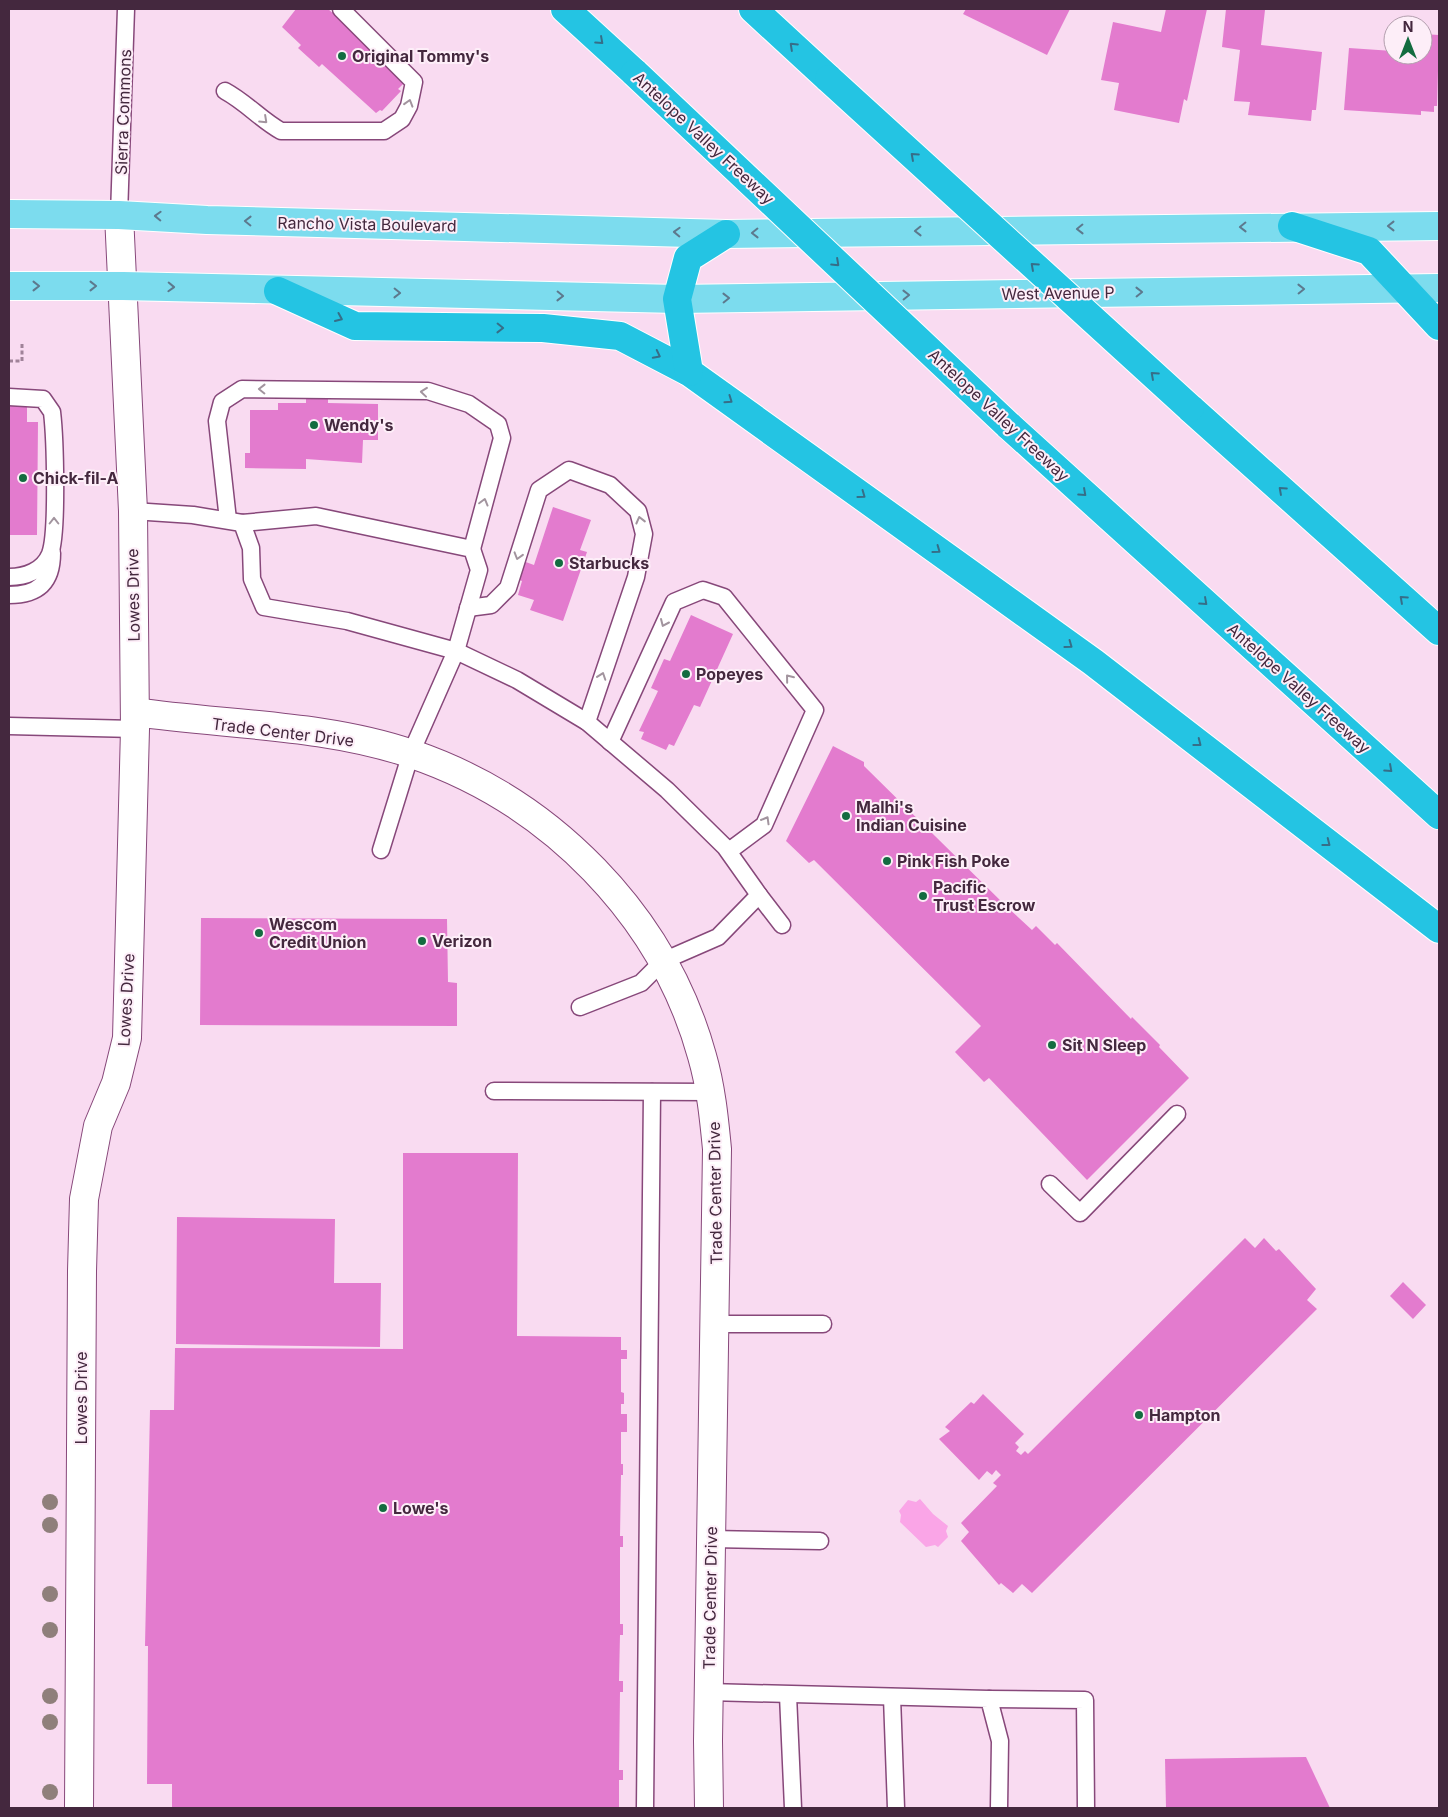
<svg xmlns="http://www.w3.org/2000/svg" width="1448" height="1817" viewBox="0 0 1448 1817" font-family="Inter,sans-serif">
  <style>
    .water { fill: #faa5e7 }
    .building { fill: #e37bce }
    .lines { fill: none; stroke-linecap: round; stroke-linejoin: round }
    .lane-casing { stroke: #87487a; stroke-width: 19 }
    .street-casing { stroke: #87487a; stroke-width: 30 }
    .primary-casing { stroke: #fff; stroke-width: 30 }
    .highway-casing { stroke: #fff; stroke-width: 30 }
    .path { stroke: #a08399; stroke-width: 3; stroke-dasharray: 4 2.5; stroke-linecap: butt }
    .lane { stroke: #fff; stroke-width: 16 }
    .street { stroke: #fff; stroke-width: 28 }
    .primary { stroke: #7cdcee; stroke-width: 28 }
    .highway { stroke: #24c4e3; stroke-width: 28 }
    .highway-bridge-casing { stroke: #fff; stroke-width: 30; stroke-linecap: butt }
    .highway-bridge { stroke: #24c4e3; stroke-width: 28 }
    .tree { fill: #8f7f7b }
    .oneway { stroke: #366e88 }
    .oneway2 { stroke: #a2949e }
    .oneway3 { stroke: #5d798d }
    .poi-dot { fill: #136c40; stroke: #fdeef8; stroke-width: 2 }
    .labels { text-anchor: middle; stroke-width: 4; stroke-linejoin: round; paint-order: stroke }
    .poi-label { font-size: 16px; font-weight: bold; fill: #44283e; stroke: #fdeef8; text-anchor: start }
    .street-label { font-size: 16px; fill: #44283e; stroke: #fdeef8 }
  </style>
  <rect width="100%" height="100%" fill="#f9dbf1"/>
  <polygon class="water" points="920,1499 933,1514 948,1526 946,1531 948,1537 938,1547 935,1545 926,1547 900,1522 901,1515 899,1511 908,1500 916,1502"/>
  <g class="building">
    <polygon points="296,9 328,9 351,29 370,40 365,45 405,82 398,89 401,91 382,111 380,110 376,113 322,64 319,67 298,48 301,45 282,27"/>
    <polygon points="966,9 1070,9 1047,55 963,14"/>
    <polygon points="1166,9 1207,9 1187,101 1184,99 1179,123 1114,110 1119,83 1101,80 1113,22 1161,32"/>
    <polygon points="1226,9 1265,10 1261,45 1322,52 1316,110 1312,110 1311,121 1248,115 1250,102 1234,101 1240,50 1222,47"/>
    <polygon points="1423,34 1439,35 1437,106 1434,106 1434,112 1421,111 1421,115 1344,110 1349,48 1393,51 1393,55 1423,55"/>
    <polygon points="306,399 328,399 328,403 378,404 378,440 363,440 362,463 306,459 306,469 245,468 245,453 250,453 250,410 278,410 278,403 306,403"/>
    <polygon points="9,405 27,405 27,422 38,422 37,535 9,535"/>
    <polygon points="553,507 591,520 580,550 587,552 563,621 530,610 534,600 518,595 522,581 517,579 523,561 534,565"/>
    <polygon points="691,615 733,634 700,707 694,705 674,746 669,744 666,750 641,739 644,732 639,731 658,691 651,688 664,659 670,661"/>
    <polygon points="833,746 864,762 864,766 1007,907 1032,930 1036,926 1055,945 1057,943 1131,1019 1132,1017 1160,1045 1159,1047 1189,1078 1087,1180 989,1078 984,1082 955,1052 981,1026 814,860 809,863 786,841"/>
    <polygon points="201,918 447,919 448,982 457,983 457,1026 200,1025"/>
    <polygon points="403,1153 518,1153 517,1336 621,1337 621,1350 627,1350 627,1359 621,1359 621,1392 624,1393 624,1404 621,1404 621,1414 627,1414 627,1432 621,1432 621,1464 623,1464 623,1475 621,1475 620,1536 623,1536 623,1547 620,1547 620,1624 623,1624 623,1635 620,1635 619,1681 623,1681 623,1692 620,1692 619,1770 623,1770 623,1780 619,1780 619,1808 172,1808 172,1784 147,1784 148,1646 145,1646 150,1410 174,1410 175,1348 403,1349"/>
    <polygon points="177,1217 335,1219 334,1283 381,1283 380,1347 176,1344"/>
    <polygon points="1245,1238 1255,1248 1264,1238 1276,1251 1279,1249 1316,1289 1307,1300 1317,1309 1032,1593 1022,1584 1013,1593 1001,1583 999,1585 961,1541 969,1532 961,1523 997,1486 993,1483 1001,1475 996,1470 992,1475 987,1471 979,1480 939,1439 950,1431 945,1427 971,1402 974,1404 983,1394 1024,1434 1015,1443 1019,1447 1016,1451 1021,1455 1025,1451 1028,1454"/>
    <polygon points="1403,1282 1426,1305 1413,1319 1390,1296"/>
    <polygon points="1306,1757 1330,1808 1166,1808 1165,1759"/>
  </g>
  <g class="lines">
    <g class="lane-casing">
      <g id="lane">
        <path d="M225,91C247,103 261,120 281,131H384L402,119L409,106L414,82L341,9"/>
        <polyline points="119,215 126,9"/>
        <path d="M9,397L43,399L52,412C55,437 58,533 50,554C43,571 25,577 9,577"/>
        <polyline points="133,511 193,515 242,523 251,548 252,579 264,607 347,621 456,651 517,680 587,722 667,790 725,847 759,895 718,937 663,961 641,983 580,1007"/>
        <polyline points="228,520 217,421 222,402 242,389 428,391 469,404 498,424 502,438 472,549"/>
        <polyline points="242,523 316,516 472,549 479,570 456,651 411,753 381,850"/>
        <path d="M9,595C38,595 52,583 52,553"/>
        <polyline points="468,608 491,605 508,588 539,490 569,470 610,485 638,511 644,534 636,577 587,722"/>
        <polyline points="9,726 135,729"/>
        <polyline points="610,742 674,602 703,590 724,597 815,710 764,825 729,851"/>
        <polyline points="759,895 782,925"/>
        <polyline points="494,1091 710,1092"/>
        <polyline points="1050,1184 1080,1213 1177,1114"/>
        <polyline points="716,1324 823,1324"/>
        <polyline points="711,1539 820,1541"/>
        <polyline points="708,1692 989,1699 1000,1741 999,1808"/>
        <polyline points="788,1695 793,1808"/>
        <polyline points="892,1697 896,1808"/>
        <polyline points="989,1699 1085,1700 1086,1808"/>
        <polyline points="645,1808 652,1092"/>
      </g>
    </g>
    <g class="street-casing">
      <g id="street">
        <path d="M135,712C225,725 325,724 412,754C550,801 663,915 702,1056C711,1087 714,1118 717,1149L708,1741L709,1808"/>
        <polyline points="79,1808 82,1271 84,1199 98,1126 116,1083 127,1038 135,729 133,511 119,215"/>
      </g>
    </g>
    <g class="primary-casing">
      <g id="primary">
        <polyline points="9,214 119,215 207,220 726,234 1439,226"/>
        <polyline points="9,286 123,286 677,299 1439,288"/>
      </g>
    </g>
    <g class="highway-casing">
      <g id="highway">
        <polyline points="565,9 635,73"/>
        <polyline points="753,9 829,79"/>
        <polyline points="1292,226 1369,251 1439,326"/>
        <polyline points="278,291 355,326 543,328 620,336 689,372 1093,662 1439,929"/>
        <polyline points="689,372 677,299 688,258 726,234"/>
        <polyline points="1190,408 1439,631"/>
        <polyline points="1008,425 1439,815"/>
      </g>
    </g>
    <polyline class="path" points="9,361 22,361 22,343"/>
    <use href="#lane" class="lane"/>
    <use href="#street" class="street"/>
    <use href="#primary" class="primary"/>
    <use href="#highway" class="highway"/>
    <g class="highway-bridge-casing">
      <g id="highway-bridge">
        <polyline points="635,73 1008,425"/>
        <polyline points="829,79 1190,408"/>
      </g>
    </g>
    <use href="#highway-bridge" class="highway-bridge"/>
  </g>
  <g class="tree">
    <circle cx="50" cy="1502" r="8"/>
    <circle cx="50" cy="1525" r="8"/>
    <circle cx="50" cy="1594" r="8"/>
    <circle cx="50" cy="1630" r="8"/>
    <circle cx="50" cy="1696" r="8"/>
    <circle cx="50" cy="1722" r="8"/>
    <circle cx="50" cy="1792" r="8"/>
  </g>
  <defs><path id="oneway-chevron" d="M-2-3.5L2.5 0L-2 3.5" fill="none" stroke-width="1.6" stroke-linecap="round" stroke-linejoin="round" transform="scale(1.25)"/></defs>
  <g class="oneway">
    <use href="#oneway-chevron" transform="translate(600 41) rotate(42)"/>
    <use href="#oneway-chevron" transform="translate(793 46) rotate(-137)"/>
    <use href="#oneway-chevron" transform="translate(914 156) rotate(-138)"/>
    <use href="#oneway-chevron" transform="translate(836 263) rotate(43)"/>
    <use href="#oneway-chevron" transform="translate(1034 266) rotate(-138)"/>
    <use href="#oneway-chevron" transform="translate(339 318) rotate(24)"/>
    <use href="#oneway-chevron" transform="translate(500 328) rotate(1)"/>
    <use href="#oneway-chevron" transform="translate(657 355) rotate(27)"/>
    <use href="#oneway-chevron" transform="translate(1154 375) rotate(-138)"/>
    <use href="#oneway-chevron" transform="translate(729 400) rotate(35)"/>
    <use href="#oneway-chevron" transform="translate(1282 490) rotate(-138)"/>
    <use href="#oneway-chevron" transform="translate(1083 493) rotate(42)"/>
    <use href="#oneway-chevron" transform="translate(862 495) rotate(36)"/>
    <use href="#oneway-chevron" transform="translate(937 550) rotate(36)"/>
    <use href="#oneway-chevron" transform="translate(1403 599) rotate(-138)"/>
    <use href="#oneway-chevron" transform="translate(1204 602) rotate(42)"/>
    <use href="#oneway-chevron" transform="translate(1069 645) rotate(36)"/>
    <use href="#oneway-chevron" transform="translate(1198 743) rotate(38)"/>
    <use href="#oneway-chevron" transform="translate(1389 769) rotate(42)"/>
    <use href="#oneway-chevron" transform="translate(1327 843) rotate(38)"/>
  </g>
  <g class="oneway2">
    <use href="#oneway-chevron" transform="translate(409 103) rotate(-73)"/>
    <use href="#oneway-chevron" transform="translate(264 120) rotate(43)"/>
    <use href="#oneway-chevron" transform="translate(262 389) rotate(-179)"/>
    <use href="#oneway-chevron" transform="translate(424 392) rotate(-174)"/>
    <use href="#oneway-chevron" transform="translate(484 502) rotate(-75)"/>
    <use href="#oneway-chevron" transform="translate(640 520) rotate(-104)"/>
    <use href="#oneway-chevron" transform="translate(54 521) rotate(-90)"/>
    <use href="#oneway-chevron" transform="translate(518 556) rotate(107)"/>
    <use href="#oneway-chevron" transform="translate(664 623) rotate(114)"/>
    <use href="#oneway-chevron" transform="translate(602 676) rotate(-71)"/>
    <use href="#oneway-chevron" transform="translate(789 678) rotate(-129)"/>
    <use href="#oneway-chevron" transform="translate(766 820) rotate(-60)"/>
  </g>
  <g class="oneway3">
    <use href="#oneway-chevron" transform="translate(158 216) rotate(-178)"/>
    <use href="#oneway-chevron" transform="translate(248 221) rotate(-179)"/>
    <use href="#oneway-chevron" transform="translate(1391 226) rotate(180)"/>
    <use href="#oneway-chevron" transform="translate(1243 227) rotate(179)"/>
    <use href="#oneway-chevron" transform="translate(1080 229) rotate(179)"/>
    <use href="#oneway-chevron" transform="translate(918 231) rotate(179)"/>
    <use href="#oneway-chevron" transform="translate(677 232) rotate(-178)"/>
    <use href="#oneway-chevron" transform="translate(755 233) rotate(179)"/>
    <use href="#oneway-chevron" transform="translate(36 286)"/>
    <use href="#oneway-chevron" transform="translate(93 286)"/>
    <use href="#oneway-chevron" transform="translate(171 287) rotate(2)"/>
    <use href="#oneway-chevron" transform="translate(1301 289) rotate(-1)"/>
    <use href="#oneway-chevron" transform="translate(1139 292) rotate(-1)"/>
    <use href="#oneway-chevron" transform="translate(397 293) rotate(1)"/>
    <use href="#oneway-chevron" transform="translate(906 295) rotate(-1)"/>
    <use href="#oneway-chevron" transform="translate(560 296) rotate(1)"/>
    <use href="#oneway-chevron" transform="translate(726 298) rotate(-1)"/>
  </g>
  <g class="poi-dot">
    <circle cx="342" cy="56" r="5"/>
    <circle cx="314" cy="425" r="5"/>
    <circle cx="23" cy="478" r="5"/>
    <circle cx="559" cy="563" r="5"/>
    <circle cx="686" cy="674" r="5"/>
    <circle cx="846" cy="816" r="5"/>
    <circle cx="887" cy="861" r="5"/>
    <circle cx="923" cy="896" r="5"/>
    <circle cx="259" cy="933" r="5"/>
    <circle cx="422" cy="941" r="5"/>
    <circle cx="1052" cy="1045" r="5"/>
    <circle cx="1139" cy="1415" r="5"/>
    <circle cx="383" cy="1508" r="5"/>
  </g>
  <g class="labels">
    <g class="poi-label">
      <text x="352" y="62">Original Tommy's</text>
      <text x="324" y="431">Wendy's</text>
      <text x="33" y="484">Chick-fil-A</text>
      <text x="569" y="569">Starbucks</text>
      <text x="696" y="680">Popeyes</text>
      <text x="856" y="813">Malhi's<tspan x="856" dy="18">Indian Cuisine</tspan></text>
      <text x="897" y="867">Pink Fish Poke</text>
      <text x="933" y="893">Pacific<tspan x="933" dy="18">Trust Escrow</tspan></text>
      <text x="269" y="930">Wescom<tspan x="269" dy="18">Credit Union</tspan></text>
      <text x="432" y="947">Verizon</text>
      <text x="1062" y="1051">Sit N Sleep</text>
      <text x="1149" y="1421">Hampton</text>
      <text x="393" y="1514">Lowe's</text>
    </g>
    <g class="street-label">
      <text transform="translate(123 112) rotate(-88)" y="6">Sierra Commons</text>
      <text transform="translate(704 138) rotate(43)" y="6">Antelope Valley Freeway</text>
      <text transform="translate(367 224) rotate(1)" y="6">Rancho Vista Boulevard</text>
      <text transform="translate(1058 293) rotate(-1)" y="6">West Avenue P</text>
      <text transform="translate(999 415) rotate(43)" y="6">Antelope Valley Freeway</text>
      <text transform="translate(133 595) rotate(-91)" y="6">Lowes Drive</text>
      <text transform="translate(1299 688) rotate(42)" y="6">Antelope Valley Freeway</text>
      <text transform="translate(283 732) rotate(7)" y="6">Trade Center Drive</text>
      <text transform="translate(126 1000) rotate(-87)" y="6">Lowes Drive</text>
      <text transform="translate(715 1193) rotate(-91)" y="6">Trade Center Drive</text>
      <text transform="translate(81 1398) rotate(-90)" y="6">Lowes Drive</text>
      <text transform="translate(710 1598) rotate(-89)" y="6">Trade Center Drive</text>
    </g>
  </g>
  <rect width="1448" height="1817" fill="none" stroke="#44283e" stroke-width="20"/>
  <g transform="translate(1408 40)"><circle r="24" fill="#fdeef8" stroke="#b39fae"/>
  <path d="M0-4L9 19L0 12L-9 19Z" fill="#136c40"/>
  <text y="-8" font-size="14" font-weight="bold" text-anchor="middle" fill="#44283e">N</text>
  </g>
</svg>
